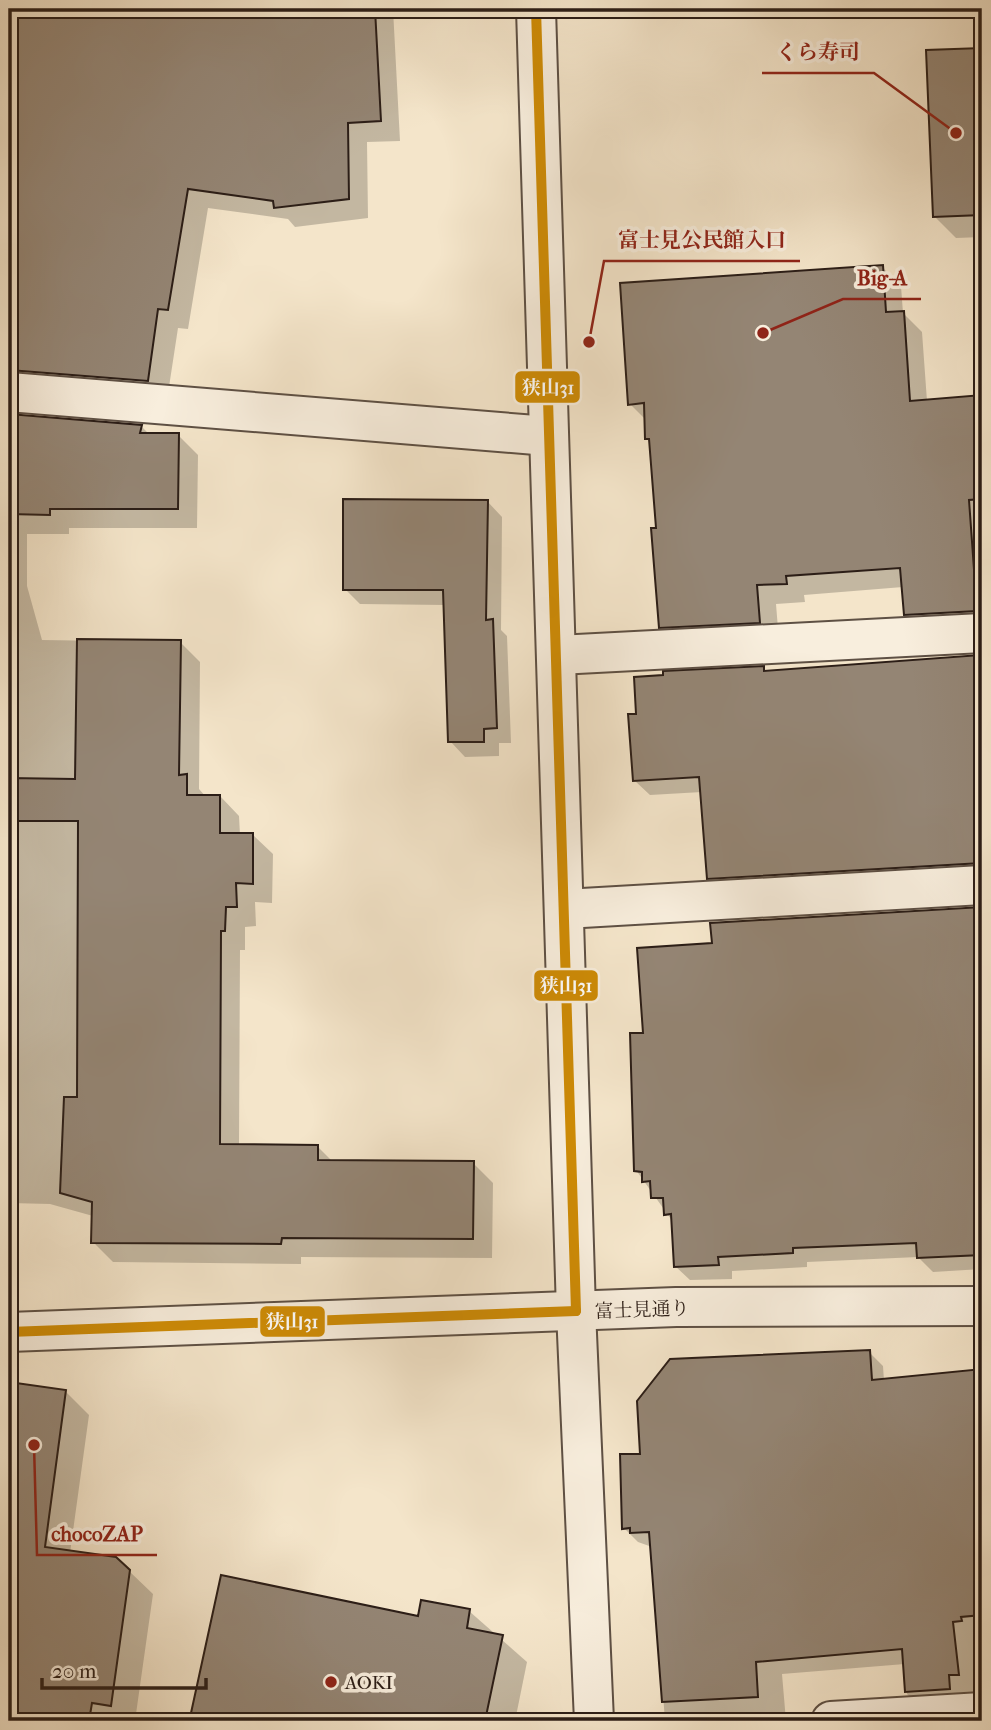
<svg xmlns="http://www.w3.org/2000/svg" width="991" height="1730" viewBox="0 0 991 1730" font-family="'IM FELL French Canon','Noto Serif JP',serif">
  <style>
    .shadow { fill: #0003 }
    .building { fill: #948574; stroke: #2c1e17; stroke-width: 2 }
    .lines { fill: none; stroke-linecap: round; stroke-linejoin: round }
    .minor-casing { stroke: #5e5044; stroke-width: 42 }
    .minor { stroke: #f8eedd; stroke-width: 38 }
    .bus-1-casing { stroke: #f8eedd; stroke-width: 16 }
    .bus-1 { stroke: #ce8b05; stroke-width: 10 }
    .poi-dot { fill: #8f2418; stroke: #f8eedd; stroke-width: 2.5 }
    .labels { text-anchor: middle; stroke-width: 7; stroke-linejoin: round; paint-order: stroke }
    .street-label { font-size: 19px; fill: #2c1e17; stroke: #f8eedd }
    .poi-label { font-size: 19px; fill: #2c1e17; stroke: #f8eedd; text-anchor: start }
    .leader { fill: none; stroke: #8f2418; stroke-width: 2.5 }
    .callout-dot { fill: #8f2418; stroke: #f8eedd; stroke-width: 2.5 }
    .callout-label { font-size: 21px; text-anchor: middle; font-weight: bold; fill: #8f2418; stroke: #f8eedd; stroke-width: 7; stroke-linejoin: round; paint-order: stroke }
    .line-badge { stroke: #f8eedd; stroke-width: 2.5 }
    .badge-label { font-size: 19px; text-anchor: middle; font-weight: bold; fill: #fff }
  </style>
  <rect width="100%" height="100%" fill="#f4e5ca"/>
  <filter id="stains"><feTurbulence type="fractalNoise" baseFrequency=".00286" numOctaves="4"/><feColorMatrix values="0 0 0 0 .2 0 0 0 0 .09 0 0 0 0 .02 0 0 0 .5 -.17"/></filter>
  <radialGradient id="worn" r=".72"><stop offset=".6" stop-color="#630" stop-opacity="0"/><stop offset="1" stop-color="#630" stop-opacity=".3"/></radialGradient>
  <g class="shadow">
    <polygon points="9,9 393,9 400,141 367,142 368,218 295,227 288,219 208,208 188,329 178,328 167,400 9,405"/>
    <polygon points="982,49 982,237 956,238 935,217 928,52"/>
    <polygon points="882,267 901,286 903,313 922,332 927,401 982,397 982,630 924,633 905,614 903,587 804,595 805,602 776,604 779,641 680,646 661,627 657,529 647,421 630,404"/>
    <polygon points="9,416 141,426 150,435 178,435 198,455 197,528 69,528 69,534 27,534 27,586 42,640 180,642 200,662 199,789 206,797 220,796 239,816 240,835 253,835 273,854 272,903 255,902 256,926 245,927 245,950 240,950 239,1145 317,1146 333,1162 473,1163 493,1183 492,1258 301,1257 301,1264 113,1262 93,1242 93,1216 50,1204 9,1203"/>
    <polygon points="487,501 502,517 501,630 507,636 511,743 499,743 499,756 465,757 450,741 445,605 360,604 345,589"/>
    <polygon points="979,657 982,660 982,878 723,893 709,878 702,792 650,795 635,781 638,715 763,668 768,673"/>
    <polygon points="982,909 982,1269 933,1272 918,1257 807,1262 807,1267 732,1271 732,1279 690,1280 675,1266 673,1222 636,1170 644,1034 713,944 712,924"/>
    <polygon points="982,1348 982,1705 921,1708 907,1694 905,1664 782,1674 786,1721 665,1721 652,1547 638,1542 624,1528 642,1455 869,1352 883,1366 884,1381 976,1371 974,1349"/>
    <polygon points="9,1384 66,1392 89,1415 70,1553 129,1571 153,1594 135,1721 9,1721"/>
    <polygon points="469,1611 527,1662 515,1721 203,1721 193,1712"/>
  </g>
  <g class="building">
    <polygon points="9,9 99,14 99,9 375,9 381,121 348,123 349,199 274,208 273,201 188,189 168,310 158,309 148,381 9,370"/>
    <polygon points="982,48 982,215 933,217 926,50"/>
    <polygon points="883,265 886,312 904,311 910,401 982,395 982,499 969,500 977,611 904,615 900,568 786,576 787,584 757,585 760,623 659,628 651,528 656,528 649,439 645,439 644,403 628,405 620,283"/>
    <polygon points="9,414 142,425 140,433 179,433 178,509 50,509 50,515 9,514"/>
    <polygon points="343,499 488,500 486,620 493,619 497,728 484,729 484,742 448,742 443,590 343,590"/>
    <polygon points="77,639 181,640 179,775 187,774 187,795 220,795 220,833 253,833 253,884 236,883 237,907 226,907 225,931 221,931 220,1144 318,1145 318,1160 474,1161 473,1239 282,1238 281,1244 91,1243 92,1202 60,1193 64,1097 77,1097 78,821 9,821 9,778 75,779"/>
    <polygon points="980,655 982,863 707,879 699,777 633,781 628,714 636,714 634,677 663,675 663,671 764,666 764,671"/>
    <polygon points="982,907 982,1255 917,1258 916,1243 793,1248 793,1253 718,1257 719,1265 674,1267 671,1214 664,1215 663,1198 651,1198 650,1181 642,1182 642,1172 634,1171 630,1033 643,1033 637,948 712,943 710,923"/>
    <polygon points="870,1350 872,1380 982,1369 982,1615 961,1617 962,1621 953,1622 959,1675 949,1675 950,1689 905,1692 902,1649 756,1662 758,1697 662,1702 649,1532 630,1533 630,1528 622,1529 620,1454 640,1454 637,1401 670,1359"/>
    <polygon points="9,1382 66,1390 45,1547 116,1557 130,1570 111,1706 92,1703 89,1721 9,1721"/>
    <polygon points="221,1575 418,1616 421,1600 470,1609 467,1628 503,1635 485,1721 232,1721 191,1713"/>
  </g>
  <g class="lines">
    <g class="minor-casing">
      <g id="minor">
        <polyline points="536,9 576,1311 594,1721"/>
        <polyline points="9,392 548,436"/>
        <polyline points="558,655 982,633"/>
        <polyline points="565,909 982,885"/>
        <polyline points="9,1332 676,1307 982,1306"/>
        <polyline points="831,1721 982,1712"/>
      </g>
    </g>
    <use href="#minor" class="minor"/>
    <g class="bus-1-casing">
      <g id="bus-1">
        <polyline points="536,9 576,1311"/>
        <polyline points="9,1332 576,1311"/>
      </g>
    </g>
    <use href="#bus-1" class="bus-1"/>
  </g>
  <circle class="poi-dot" cx="331" cy="1682" r="7"/>
  <g class="labels">
    <g class="street-label">
      <text transform="translate(642 1309) rotate(-2)" y="7">富士見通り</text>
    </g>
    <g class="poi-label">
      <text x="345" y="1689">AOKI</text>
    </g>
  </g>
  <path class="leader" d="M956 133L874 73H762M589 342L604 261H800M763 333L843 299H921M34 1445L37 1555H157"/>
  <g class="callout-dot">
    <circle cx="956" cy="133" r="7"/>
    <circle cx="589" cy="342" r="7"/>
    <circle cx="763" cy="333" r="7"/>
    <circle cx="34" cy="1445" r="7"/>
  </g>
  <g class="callout-label">
    <text x="818" y="59">くら寿司</text>
    <text x="702" y="247">富士見公民館入口</text>
    <text x="882" y="285">Big-A</text>
    <text x="97" y="1541">chocoZAP</text>
  </g>
  <g class="line-badge">
    <rect x="514" y="370" width="67" height="34" rx="7" fill="#ce8b05"/>
    <rect x="533" y="969" width="66" height="33" rx="7" fill="#ce8b05"/>
    <rect x="259" y="1305" width="67" height="33" rx="7" fill="#ce8b05"/>
  </g>
  <g class="badge-label">
    <text x="548" y="394">狭山31</text>
    <text x="566" y="992">狭山31</text>
    <text x="292" y="1328">狭山31</text>
  </g>
  <rect width="991" height="1730" fill="none" stroke="#f4e5ca" stroke-width="35"/>
  <rect x="10" y="10" width="970" height="1709" fill="none" stroke="#2c1e17" stroke-width="3.5"/>
  <rect x="18" y="18" width="956" height="1695" fill="none" stroke="#2c1e17" stroke-width="2"/>
  <path d="M42 1678v10h164v-10" fill="none" stroke="#2c1e17" stroke-width="3.5"/>
  <text x="52" y="1678" font-size="21" fill="#2c1e17" stroke="#f8eedd" stroke-width="5" paint-order="stroke">20 m</text>
  <rect width="100%" height="100%" filter="url(#stains)"/>
  <rect width="100%" height="100%" fill="url(#worn)"/>
</svg>
